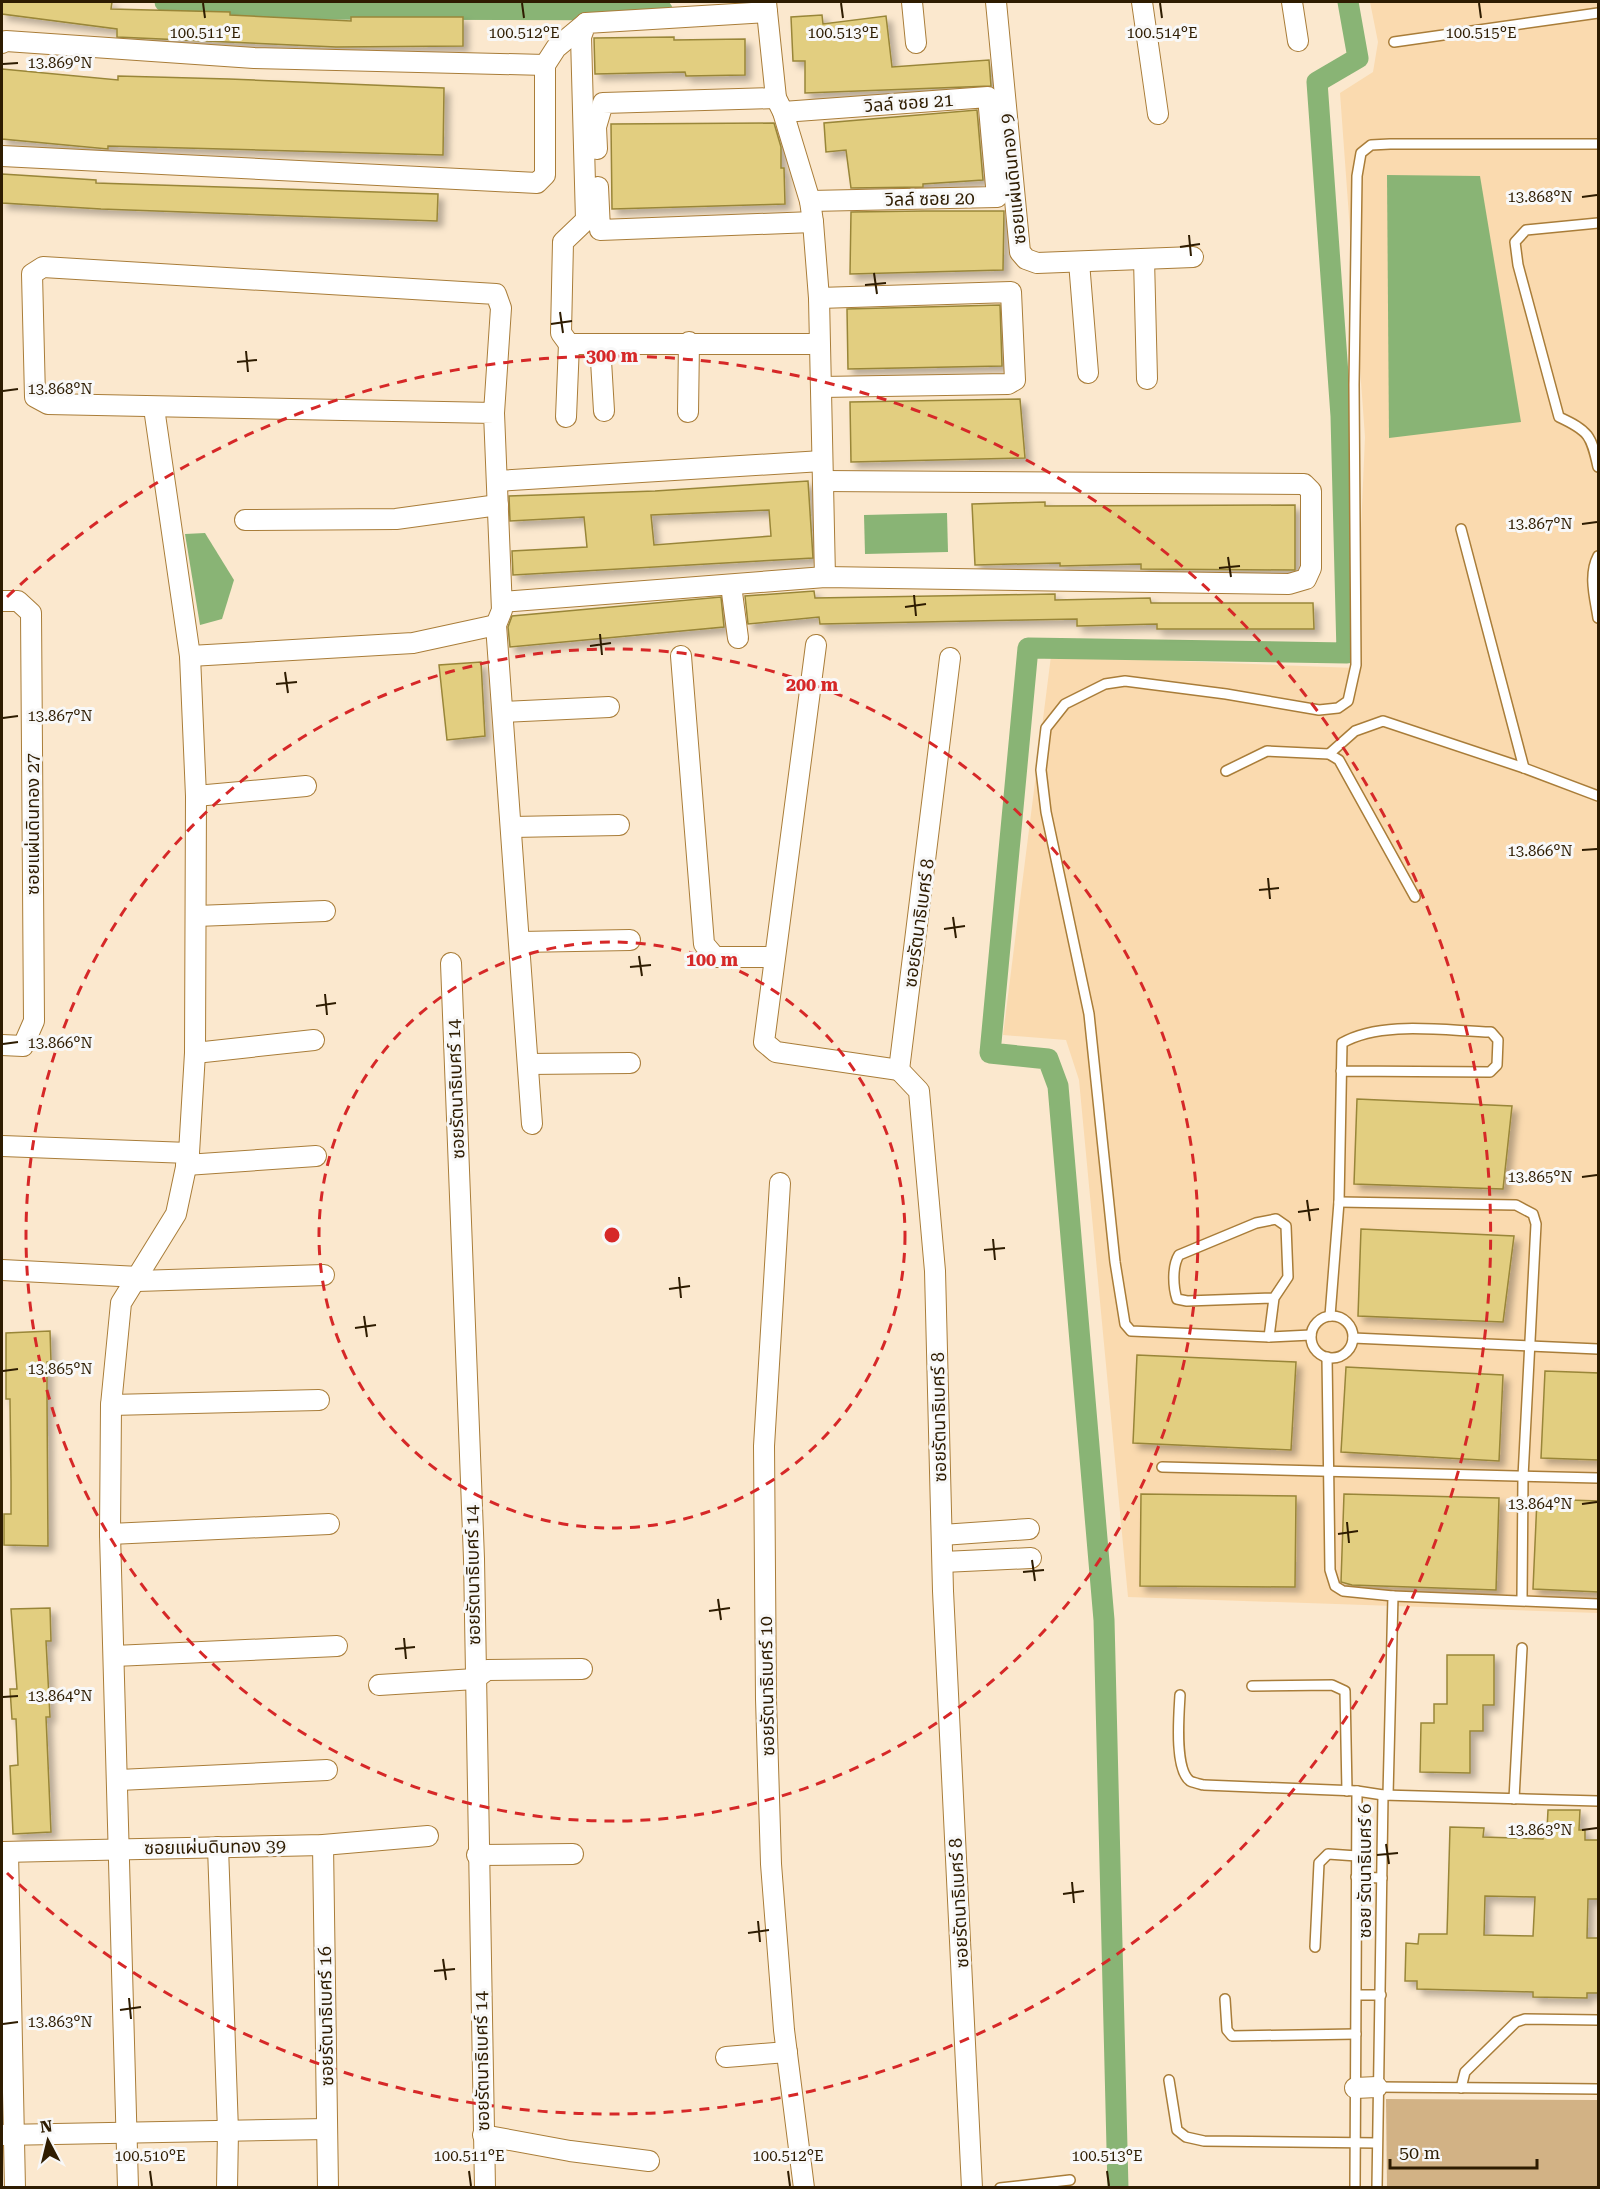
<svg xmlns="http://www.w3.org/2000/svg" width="1600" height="2189" viewBox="0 0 1600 2189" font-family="'Roboto Serif','Noto Sans Thai',serif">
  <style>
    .built { fill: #fadaaf }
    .green { fill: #d2b285 }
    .water { fill: #89b475 }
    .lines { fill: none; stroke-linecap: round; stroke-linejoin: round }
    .canal { stroke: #89b475; stroke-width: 21 }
    .building { fill: #e2ce80; stroke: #998638; stroke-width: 1.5; fill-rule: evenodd; filter: url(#shadow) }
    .service-casing { stroke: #a97d39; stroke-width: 12 }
    .minor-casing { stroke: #a97d39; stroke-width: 22 }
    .service { stroke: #fff; stroke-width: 9 }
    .minor { stroke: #fff; stroke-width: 20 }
    .ticks { fill: none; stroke: #2e1c01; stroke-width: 2 }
    .ring { fill: none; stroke: #d62828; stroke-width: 3; stroke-dasharray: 10 8 }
    .labels { text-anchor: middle; stroke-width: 6; stroke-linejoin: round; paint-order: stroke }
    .street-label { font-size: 18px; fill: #2e1c01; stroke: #f8f8f8 }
    .ticks-label { font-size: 15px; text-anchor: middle; fill: #2e1c01; stroke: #f8f8f8; stroke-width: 6; stroke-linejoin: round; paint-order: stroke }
    .centre { fill: #d62828; stroke: #f8f8f8; stroke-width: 3 }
    .ring-label { font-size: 18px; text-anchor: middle; font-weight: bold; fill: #d62828; stroke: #f8f8f8; stroke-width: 6; stroke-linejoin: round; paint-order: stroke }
  </style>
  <defs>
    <filter id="shadow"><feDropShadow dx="5.5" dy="5.5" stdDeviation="3" flood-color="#0004"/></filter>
  </defs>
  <rect width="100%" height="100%" fill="#fbe8ce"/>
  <polygon class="built" points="1370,2 1598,2 1598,1613 1128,1597 1079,1080 1066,1040 1003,1035 1051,656 1355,668 1365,437 1340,93 1373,72 1378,42"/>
  <polygon class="green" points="1386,2099 1598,2100 1598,2187 1387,2187"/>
  <g class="water">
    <polygon points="1387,175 1480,176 1521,422 1389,438"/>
    <polygon points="947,513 948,552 865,554 864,515"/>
    <polygon points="205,533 234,580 222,619 200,625 185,534"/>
  </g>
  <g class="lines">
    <g class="canal">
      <polyline points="165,2 258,9 662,10"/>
      <polyline points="1118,2188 1104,1620 1058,1086 1048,1059 990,1053 1028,648 1347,653 1341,416 1317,82 1358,58 1348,2"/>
    </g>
  </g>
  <g class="building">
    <polygon points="2,2 112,2 111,9 230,12 230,15 351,21 351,17 463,17 463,46 336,47 117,37 117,29 2,14"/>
    <polygon points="822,15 823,24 886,16 892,67 989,60 991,86 805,93 805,61 793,61 791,17"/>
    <polygon points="674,37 674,40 745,39 745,75 686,76 685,72 595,74 594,38"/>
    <polygon points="2,69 118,80 118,76 229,79 444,88 443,155 108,146 108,149 2,139"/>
    <polygon points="977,110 983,180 923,184 923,187 851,188 846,150 826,152 824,123"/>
    <polygon points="774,123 781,147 781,168 784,168 785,204 612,209 611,124"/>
    <polygon points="2,174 96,180 96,183 438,194 437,221 101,209 2,203"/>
    <polygon points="924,211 1004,211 1003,270 850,274 851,212"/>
    <polygon points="1000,305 1002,366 848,369 847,309"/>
    <polygon points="1020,399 1025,458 851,462 850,402"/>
    <path d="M808,481L813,558L513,575L512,551L587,547L584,517L510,521L509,496L655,491ZM769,510L771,536L654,545L651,515Z"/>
    <polygon points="1045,502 1045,506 1295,505 1295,570 1141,569 1141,564 1060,566 1060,563 975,565 972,504"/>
    <polygon points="814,591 815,598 1055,594 1055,600 1150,598 1151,603 1313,603 1314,629 1157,629 1157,624 1077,626 1077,619 820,624 819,617 748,624 745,596"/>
    <polygon points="721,597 724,627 510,647 508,627 512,616"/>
    <polygon points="481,662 485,736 447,740 439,665"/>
    <polygon points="1357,1099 1512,1106 1503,1189 1354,1184"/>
    <polygon points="1361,1229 1514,1236 1503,1322 1358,1316"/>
    <polygon points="50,1331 51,1362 47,1362 47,1398 48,1546 4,1545 4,1514 11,1514 11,1481 10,1399 6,1399 6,1333"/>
    <polygon points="1137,1355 1296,1362 1291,1450 1133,1443"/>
    <polygon points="1346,1367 1503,1375 1499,1461 1341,1452"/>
    <polygon points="1545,1371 1599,1373 1599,1460 1541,1458"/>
    <polygon points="1141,1494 1296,1496 1295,1587 1140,1586"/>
    <polygon points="1344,1494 1499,1498 1496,1590 1352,1585 1341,1582"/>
    <polygon points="1537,1499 1599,1501 1599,1592 1533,1589"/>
    <polygon points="50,1608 51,1641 46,1641 50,1717 46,1717 51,1832 13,1834 10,1766 18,1765 16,1719 12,1719 10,1689 17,1689 11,1609"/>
    <polygon points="1447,1655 1494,1655 1494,1705 1483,1705 1483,1731 1470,1731 1470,1773 1420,1772 1421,1723 1434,1723 1434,1704 1447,1704"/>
    <path d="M1548,1810H1580L1579,1830H1585V1840H1599V1899H1588L1587,1938H1599V1993H1587V1998L1533,1997V1992L1417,1989V1981H1405L1406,1943L1418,1944L1419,1934H1447L1450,1827L1484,1828L1483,1837L1543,1839V1829L1547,1830ZM1485,1896L1535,1897L1533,1936L1484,1935Z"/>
  </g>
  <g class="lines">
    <g class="service-casing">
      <g id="service">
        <polyline points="1394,42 1598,13"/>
        <path d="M1598,223L1526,230L1515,242L1518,265L1559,417C1589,431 1591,435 1598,467"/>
        <polyline points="1461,529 1524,768"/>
        <path d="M1598,556C1588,575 1595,598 1598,618"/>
        <polyline points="1329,754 1355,731 1383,721 1524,768 1598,796"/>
        <polyline points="1226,771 1267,751 1329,754 1339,760 1415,897"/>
        <polyline points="1339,1202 1516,1205 1533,1214 1536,1224 1523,1477 1522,1599"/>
        <path d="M1330,1316L1339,1202L1342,1043C1382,1020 1446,1031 1491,1032L1498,1040L1497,1065L1490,1072L1341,1071"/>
        <circle cx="1332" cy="1337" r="21"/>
        <polyline points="1311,1335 1269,1337 1131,1331 1125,1324 1115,1262 1089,1014 1046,812 1041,770 1046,728 1065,704 1105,684 1125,681 1226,694 1319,710 1338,708 1348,701 1356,665 1354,385 1357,176 1361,153 1371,145 1390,144 1598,144"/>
        <path d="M1269,1337L1274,1298L1187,1301L1177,1299C1173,1287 1172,1266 1179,1255L1256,1223L1276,1219L1286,1226L1288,1277L1274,1298"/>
        <polyline points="1353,1338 1598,1349"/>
        <polyline points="1327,1357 1330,1570 1335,1586 1343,1591 1393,1596 1388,1795"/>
        <polyline points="1162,1467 1598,1478"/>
        <polyline points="1393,1596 1598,1604"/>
        <polyline points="1252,1686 1332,1685 1345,1691 1347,1791"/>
        <path d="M1180,1695C1179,1714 1174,1769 1190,1781C1194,1783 1200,1784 1204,1785L1357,1791L1383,1795L1598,1801"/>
        <polyline points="1514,1799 1522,1648"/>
        <polyline points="1356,1877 1382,1878"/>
        <polyline points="1315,1947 1319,1863 1328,1854 1357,1856"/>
        <polyline points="1357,1995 1381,1995"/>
        <polyline points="1225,1999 1227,2030 1232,2036 1356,2034"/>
        <polyline points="1169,2080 1177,2130 1186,2137 1204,2141 1377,2143"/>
        <polyline points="1377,2087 1598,2089"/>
        <polyline points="1461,2088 1465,2072 1516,2022 1525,2019 1598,2020"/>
        <polyline points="1000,2188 1070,2180"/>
        <polyline points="1355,2188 1357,1791"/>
        <polyline points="1377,2188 1383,1795"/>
      </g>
    </g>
    <g class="minor-casing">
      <g id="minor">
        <polyline points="766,2 776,98 783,112 810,201 813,222 819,298 825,577"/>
        <polyline points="912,2 916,43"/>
        <polyline points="996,2 1020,252 1026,259 1037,263 1193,257"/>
        <polyline points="1142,2 1158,114"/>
        <polyline points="1292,2 1298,41"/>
        <polyline points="767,12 586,23 581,37 586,220 563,242 561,333 569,344 810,344"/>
        <polyline points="2,43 6,41 254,58 545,65"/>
        <polyline points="783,112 988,97 997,197 810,201"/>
        <polyline points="597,149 596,127 603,103 776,98"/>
        <polyline points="2,156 537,183 545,175 545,65 556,48 586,23"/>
        <polyline points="598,187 600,230 813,222"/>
        <polyline points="1144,259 1147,379"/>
        <polyline points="1079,262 1088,373"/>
        <polyline points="819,298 1011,292 1015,380 1008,384 821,387"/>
        <polyline points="600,344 604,411"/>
        <polyline points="688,412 689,342"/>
        <polyline points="494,413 48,404 35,397 32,274 43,267 496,294 501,308 494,413 502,610 496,625 532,1124"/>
        <polyline points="566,417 569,344"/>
        <polyline points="497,481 822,461"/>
        <polyline points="245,520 396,519 498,505"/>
        <polyline points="731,585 738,638"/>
        <polyline points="2,601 18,601 31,613 34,1021 23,1046 2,1045"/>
        <polyline points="502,602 825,577 1289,584 1306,579 1311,568 1311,491 1304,484 823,481"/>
        <polyline points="816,645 764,1042 776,1052 899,1070"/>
        <polyline points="190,656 413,643 496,625"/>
        <polyline points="681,656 704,944 715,957 774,957"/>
        <polyline points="950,658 899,1070 919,1091 935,1271 943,1591 972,2188"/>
        <polyline points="504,712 609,707"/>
        <polyline points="196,796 306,786"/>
        <polyline points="512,827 619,825"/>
        <polyline points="196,916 325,911"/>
        <polyline points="520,942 630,940"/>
        <polyline points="451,963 474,1559 485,2188"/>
        <polyline points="195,1053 314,1040"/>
        <polyline points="528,1064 630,1063"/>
        <polyline points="2,1146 189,1153"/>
        <polyline points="186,1165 316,1156"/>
        <polyline points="780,1183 764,1446 766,1699 771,1864 784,2030 804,2188"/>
        <polyline points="2,1270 139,1277"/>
        <polyline points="137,1281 324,1275"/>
        <polyline points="111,1405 319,1400"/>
        <polyline points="110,1534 329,1524"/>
        <polyline points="942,1535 1029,1529"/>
        <polyline points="943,1562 1031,1558"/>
        <polyline points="114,1656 337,1646"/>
        <polyline points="379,1685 475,1679 487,1670 582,1669"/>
        <polyline points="119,1780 327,1770"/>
        <polyline points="323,1845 328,2188"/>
        <polyline points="218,1847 228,2131 227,2188"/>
        <polyline points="2,1852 323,1845 428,1836"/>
        <polyline points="8,1852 15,2188"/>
        <polyline points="477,1855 573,1854"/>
        <polyline points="726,2057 787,2052"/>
        <polyline points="1355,2088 1377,2087"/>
        <polyline points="2,2135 327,2129"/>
        <polyline points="483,2135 570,2151 649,2161"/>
        <polyline points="128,2188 110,1534 111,1405 121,1303 176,1214 189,1153 195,1053 196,796 190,656 154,408"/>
      </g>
    </g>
    <use href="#service" class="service"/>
    <use href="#minor" class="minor"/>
  </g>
  <path class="ticks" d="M203,3L205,18M522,3L524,18M841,3L843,18M1160,3L1162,18M1479,3L1481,18M3,64L18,63M1582,197L1597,195M1189,235L1191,256M1180,247L1200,244M874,273L877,294M865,285L886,283M560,312L563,333M551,324L572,321M246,351L248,372M237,362L257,360M3,391L18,389M1582,524L1597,522M1228,557L1231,577M1219,568L1240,566M914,595L916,616M905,607L926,604M600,634L602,655M590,646L611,643M285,672L288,693M276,684L297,682M3,718L18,716M1582,850L1597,849M1268,878L1270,899M1259,890L1279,888M953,917L956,938M944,929L965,926M639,956L642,976M630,967L651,965M325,994L327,1015M316,1006L336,1003M3,1044L18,1042M1582,1177L1597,1175M1307,1200L1310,1221M1298,1212L1319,1209M993,1239L995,1260M984,1250L1005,1248M679,1277L681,1298M669,1289L690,1286M364,1316L367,1337M355,1328L376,1325M3,1371L18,1369M1582,1504L1597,1502M1347,1522L1349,1543M1338,1534L1358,1531M1032,1560L1035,1581M1023,1572L1044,1570M718,1599L721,1620M709,1611L730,1608M404,1638L406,1659M395,1649L415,1647M3,1697L18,1696M1582,1830L1597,1828M1386,1844L1389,1864M1377,1855L1398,1853M1072,1882L1074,1903M1063,1894L1084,1891M758,1921L760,1942M748,1933L769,1930M443,1959L446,1980M434,1971L455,1969M129,1998L131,2019M120,2010L141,2007M3,2024L18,2022M150,2171L152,2186M469,2171L471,2186M788,2171L790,2186M1107,2171L1109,2186"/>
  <g class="ring">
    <circle cx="612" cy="1235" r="293"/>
    <circle cx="612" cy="1235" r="586"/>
    <path d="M7 597A879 879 0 1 1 7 1873"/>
  </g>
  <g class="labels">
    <g class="street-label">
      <text transform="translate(909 103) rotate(-4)" y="6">วิลล์ ซอย 21</text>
      <text transform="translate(1013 179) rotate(-96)" y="6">ซอยแผ่นดินทอง 9</text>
      <text transform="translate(930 199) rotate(-1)" y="6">วิลล์ ซอย 20</text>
      <text transform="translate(33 824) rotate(-90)" y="6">ซอยแผ่นดินทอง 27</text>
      <text transform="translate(919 923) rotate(-82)" y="6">ซอยรัตนาธิเบศร์ 8</text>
      <text transform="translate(456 1089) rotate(-92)" y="6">ซอยรัตนาธิเบศร์ 14</text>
      <text transform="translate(939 1417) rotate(-91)" y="6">ซอยรัตนาธิเบศร์ 8</text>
      <text transform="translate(473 1575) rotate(-91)" y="6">ซอยรัตนาธิเบศร์ 14</text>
      <text transform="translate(767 1686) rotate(-91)" y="6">ซอยรัตนาธิเบศร์ 10</text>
      <text transform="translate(215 1847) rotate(-1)" y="6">ซอยแผ่นดินทอง 39</text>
      <text transform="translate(1365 1871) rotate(-90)" y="6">ซอย รัตนาธิเบศร์ 6</text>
      <text transform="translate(959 1903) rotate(-93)" y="6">ซอยรัตนาธิเบศร์ 8</text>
      <text transform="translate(326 2016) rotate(-91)" y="6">ซอยรัตนาธิเบศร์ 16</text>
      <text transform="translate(482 2061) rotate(-91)" y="6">ซอยรัตนาธิเบศร์ 14</text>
    </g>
  </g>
  <g class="ticks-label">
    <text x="205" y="38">100.511°E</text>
    <text x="524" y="38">100.512°E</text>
    <text x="843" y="38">100.513°E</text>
    <text x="1162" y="38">100.514°E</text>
    <text x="1481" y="38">100.515°E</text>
    <text x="60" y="68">13.869°N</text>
    <text x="1540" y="202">13.868°N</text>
    <text x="60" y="394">13.868°N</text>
    <text x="1540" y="529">13.867°N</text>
    <text x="60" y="721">13.867°N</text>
    <text x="1540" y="856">13.866°N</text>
    <text x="60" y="1048">13.866°N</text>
    <text x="1540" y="1182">13.865°N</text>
    <text x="60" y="1374">13.865°N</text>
    <text x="1540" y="1509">13.864°N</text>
    <text x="60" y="1701">13.864°N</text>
    <text x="1540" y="1835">13.863°N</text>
    <text x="60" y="2027">13.863°N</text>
    <text x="150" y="2161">100.510°E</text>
    <text x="469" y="2161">100.511°E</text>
    <text x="788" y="2161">100.512°E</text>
    <text x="1107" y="2161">100.513°E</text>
  </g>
  <circle cx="612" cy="1235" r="9" class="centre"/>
  <g class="ring-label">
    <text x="612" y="362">300 m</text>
    <text x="812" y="691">200 m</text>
    <text x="712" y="966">100 m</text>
  </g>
  <rect width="1600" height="2189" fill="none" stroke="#2e1c01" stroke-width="6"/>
  <g transform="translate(48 2141) rotate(353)" stroke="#f8f8f8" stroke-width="4.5" paint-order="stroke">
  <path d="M0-4.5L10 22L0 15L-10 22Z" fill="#2e1c01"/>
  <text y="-9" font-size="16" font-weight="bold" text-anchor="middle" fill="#2e1c01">N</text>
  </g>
  <path d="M1390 2159v9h147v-9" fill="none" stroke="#2e1c01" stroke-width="3"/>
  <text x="1399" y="2159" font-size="18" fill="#2e1c01" stroke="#f8f8f8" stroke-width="4.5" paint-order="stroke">50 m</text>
</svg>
